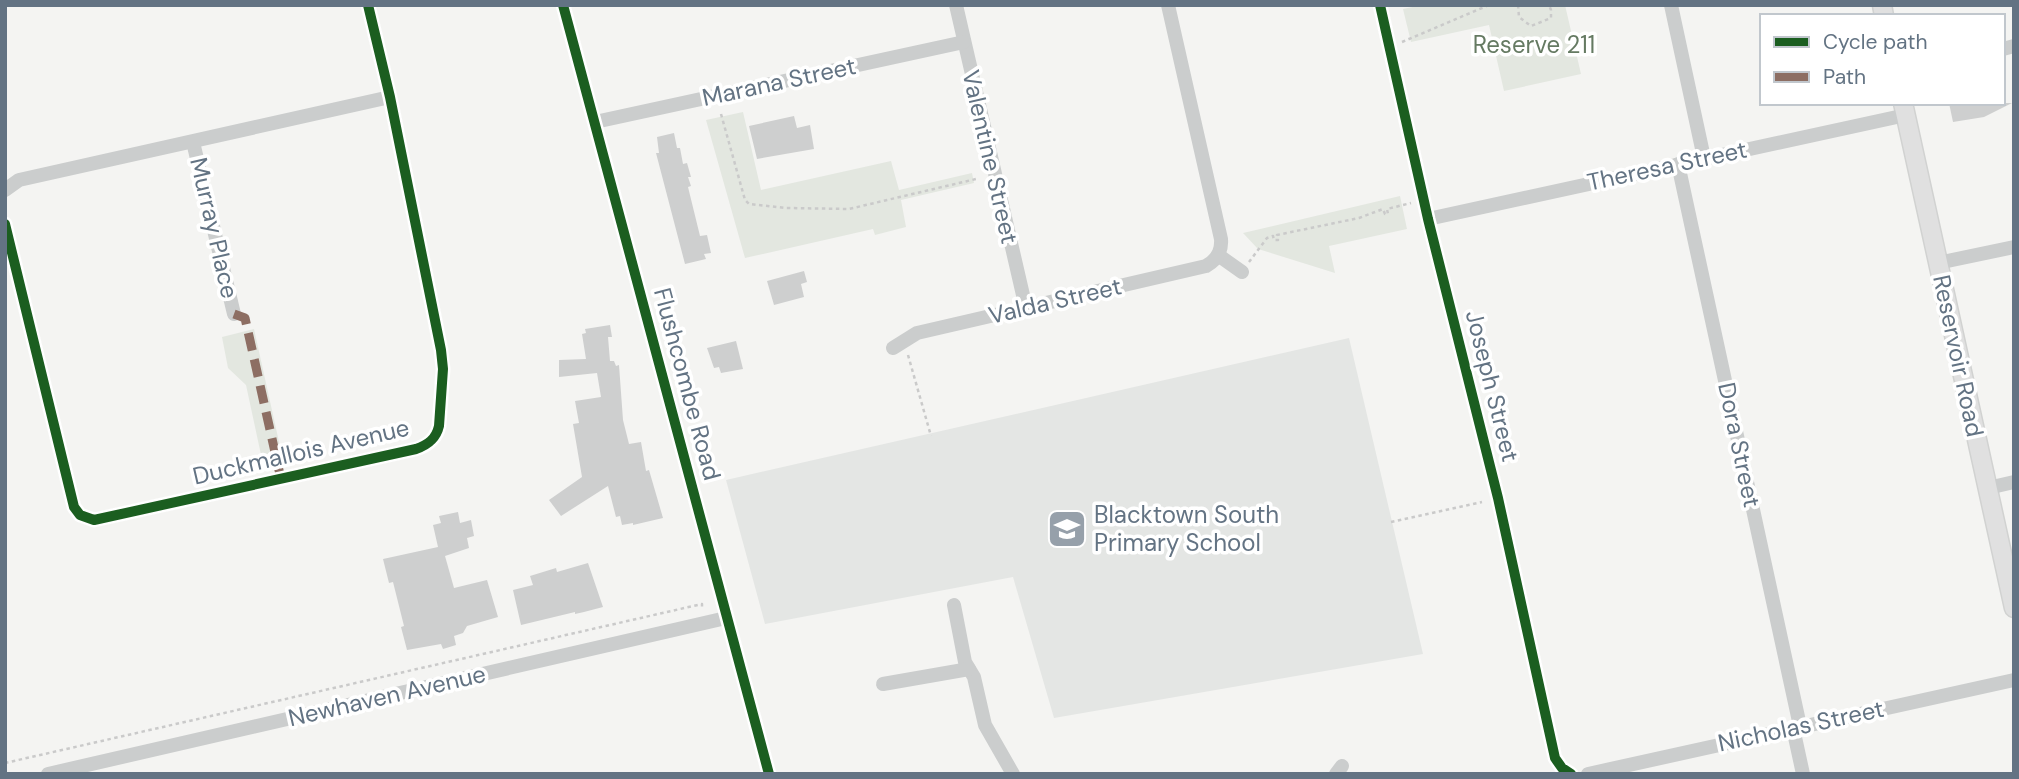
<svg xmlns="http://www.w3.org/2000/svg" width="2019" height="779" viewBox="0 0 2019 779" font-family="'DM Sans',sans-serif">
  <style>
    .built { fill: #e4e6e4 }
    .green { fill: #e3e7e0 }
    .building { fill: #cecfcf }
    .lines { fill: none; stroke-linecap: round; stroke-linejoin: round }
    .major-casing { stroke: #d1d2d1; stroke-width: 21 }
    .path { stroke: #cacaca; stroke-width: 2.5; stroke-dasharray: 3.5 3.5; stroke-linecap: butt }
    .minor { stroke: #cbcdcd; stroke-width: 14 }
    .major { stroke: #e0e0e0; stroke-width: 18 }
    .quiet { stroke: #8d6e63; stroke-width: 9; stroke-dasharray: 18 9; stroke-linecap: butt }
    .cycleway-casing { stroke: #fff; stroke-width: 15 }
    .cycleway { stroke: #1b5e20; stroke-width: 10 }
    .labels { text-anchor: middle; stroke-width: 7; stroke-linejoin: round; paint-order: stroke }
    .park-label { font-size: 24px; fill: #657a62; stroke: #fff }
    .street-label { font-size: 24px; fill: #637383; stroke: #fff }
    .poi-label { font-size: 24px; fill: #637383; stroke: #fff; text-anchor: start }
  </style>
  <rect width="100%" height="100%" fill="#f4f4f2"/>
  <polygon class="built" points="1349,338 1423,654 1054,718 1013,577 765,624 726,480"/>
  <g class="green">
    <polygon points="1422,5 1565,5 1581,74 1504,91 1489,25 1411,42 1403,9"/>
    <polygon points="743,112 761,190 891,161 899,190 972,173 974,183 901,200 906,227 875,235 873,229 745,258 706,120"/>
    <polygon points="1400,196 1407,229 1329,246 1335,273 1258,249 1243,233"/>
    <polygon points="254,329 283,460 263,464 246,385 228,368 222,337"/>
  </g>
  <g class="building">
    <polygon points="1949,103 2012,103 1984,117 1953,122"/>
    <polygon points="794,116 797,128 810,125 814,149 757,159 749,126"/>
    <polygon points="674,133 677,148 680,148 683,164 687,163 691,177 688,177 691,186 688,187 700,236 707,235 711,253 704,254 706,259 685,264 656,153 659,153 657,137"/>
    <polygon points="804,271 807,282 801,284 804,297 774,305 767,281"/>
    <polygon points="610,325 612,337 608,337 610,361 614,361 616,366 619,365 623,420 629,444 641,442 646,471 649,470 663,518 633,525 633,523 622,525 620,516 616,517 608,486 561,516 549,500 582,477 573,424 579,423 575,401 601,397 597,373 559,377 559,360 586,359 582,334 586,333 585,329"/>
    <polygon points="736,341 743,369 721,373 719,367 714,368 707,348"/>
    <polygon points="458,512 460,523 471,520 474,536 467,538 469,548 445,556 454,588 487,580 498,617 467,626 463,633 454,636 456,645 443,649 441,644 407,650 401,627 404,626 393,582 389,583 383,559 438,547 433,525 441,523 439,516"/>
    <polygon points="588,563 603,607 584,612 575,614 575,612 521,625 513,590 533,585 530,576 556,568 557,572"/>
  </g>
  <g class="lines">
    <g class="major-casing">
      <g id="major">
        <polyline points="1882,5 1884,16"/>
        <polyline points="1903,103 2014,608"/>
      </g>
    </g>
    <g class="path">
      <polyline points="1518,5 1519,17 1531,26 1551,18 1551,10 1549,5"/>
      <polyline points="1402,42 1489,5"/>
      <polyline points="721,114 745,200 749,204 786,208 849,209 976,179"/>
      <polyline points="1249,262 1267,238 1273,236 1274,240 1278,240 1277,235 1359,218 1383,209 1385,214 1388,214 1387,209 1411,203"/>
      <polyline points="908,355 931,436"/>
      <polyline points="1391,522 1482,502"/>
      <polyline points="5,763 702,604 702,607"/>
    </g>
    <g class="minor">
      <polyline points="563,5 769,774"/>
      <polyline points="956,5 1026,308"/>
      <polyline points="1380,5 1428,219 1498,498 1555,758 1562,768 1571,774"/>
      <polyline points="1671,5 1704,158"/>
      <polyline points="2003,49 2014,46"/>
      <polyline points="595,122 964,42"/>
      <polyline points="193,142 234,314"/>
      <polyline points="1678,164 1800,726"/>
      <polyline points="5,190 19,180 390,97"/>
      <polyline points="1428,219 1906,115"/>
      <path d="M5,224L74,507L80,515L94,520L416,449C428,445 436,439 439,426L443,369L441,350L390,97L368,5"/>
      <polyline points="1218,255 1242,272"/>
      <polyline points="1938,263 2014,247"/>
      <path d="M893,348L917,333L1206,266C1217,260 1222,251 1221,239L1168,5"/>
      <polyline points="1988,488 2014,482"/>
      <polyline points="954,605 965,662 974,677 985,725 1013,774"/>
      <polyline points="883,684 969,669"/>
      <polyline points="1793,728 1803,774"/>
      <polyline points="48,774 726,618"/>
      <polyline points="1336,774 1342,766"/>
      <polyline points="1588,774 2014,680"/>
    </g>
    <use href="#major" class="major"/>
    <polyline class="quiet" points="234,314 245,318 281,479"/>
    <g class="cycleway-casing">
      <g id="cycleway">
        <polyline points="563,5 769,774"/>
        <polyline points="1380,5 1428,219 1498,498 1555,758 1562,768 1571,774"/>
        <path d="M5,224L74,507L80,515L94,520L416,449C428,445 436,439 439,426L443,369L441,350L390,97L368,5"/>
      </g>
    </g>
    <use href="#cycleway" class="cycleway"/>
  </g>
  <defs>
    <g id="school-square" transform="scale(2.0125)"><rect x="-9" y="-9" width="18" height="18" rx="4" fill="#96a0aa" stroke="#fff"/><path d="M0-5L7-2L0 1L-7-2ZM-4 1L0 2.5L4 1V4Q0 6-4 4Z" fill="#fff"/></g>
  </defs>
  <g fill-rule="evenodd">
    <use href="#school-square" x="1067" y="529"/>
  </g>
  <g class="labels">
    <g class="park-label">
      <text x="1534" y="53">Reserve 211</text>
    </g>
    <g class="street-label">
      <text transform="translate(779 82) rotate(-12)" y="8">Marana Street</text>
      <text transform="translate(990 157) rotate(77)" y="8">Valentine Street</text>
      <text transform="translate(1667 166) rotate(-12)" y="8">Theresa Street</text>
      <text transform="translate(214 228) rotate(77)" y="8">Murray Place</text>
      <text transform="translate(1055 301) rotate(-13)" y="8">Valda Street</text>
      <text transform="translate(1958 356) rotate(78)" y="8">Reservoir Road</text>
      <text transform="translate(687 384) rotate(75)" y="8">Flushcombe Road</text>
      <text transform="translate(1492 386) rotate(76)" y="8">Joseph Street</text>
      <text transform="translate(1739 445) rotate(78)" y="8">Dora Street</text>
      <text transform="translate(301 452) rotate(-13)" y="8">Duckmallois Avenue</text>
      <text transform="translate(387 696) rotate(-13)" y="8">Newhaven Avenue</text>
      <text transform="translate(1801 726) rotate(-12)" y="8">Nicholas Street</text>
    </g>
    <g class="poi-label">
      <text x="1094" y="523">Blacktown South<tspan x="1094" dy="28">Primary School</tspan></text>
    </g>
  </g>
  <rect width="2019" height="779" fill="none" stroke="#637383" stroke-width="14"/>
  <rect x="1760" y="14" width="245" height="91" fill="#ffffff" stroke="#c1c7cd" stroke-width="2"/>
  <rect x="1774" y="37" width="35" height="10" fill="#1b5e20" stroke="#c1c7cd" stroke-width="2"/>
  <text x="1823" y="49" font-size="21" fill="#637383">Cycle path</text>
  <rect x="1774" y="72" width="35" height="10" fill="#8d6e63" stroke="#c1c7cd" stroke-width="2"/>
  <text x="1823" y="84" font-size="21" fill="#637383">Path</text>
</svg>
